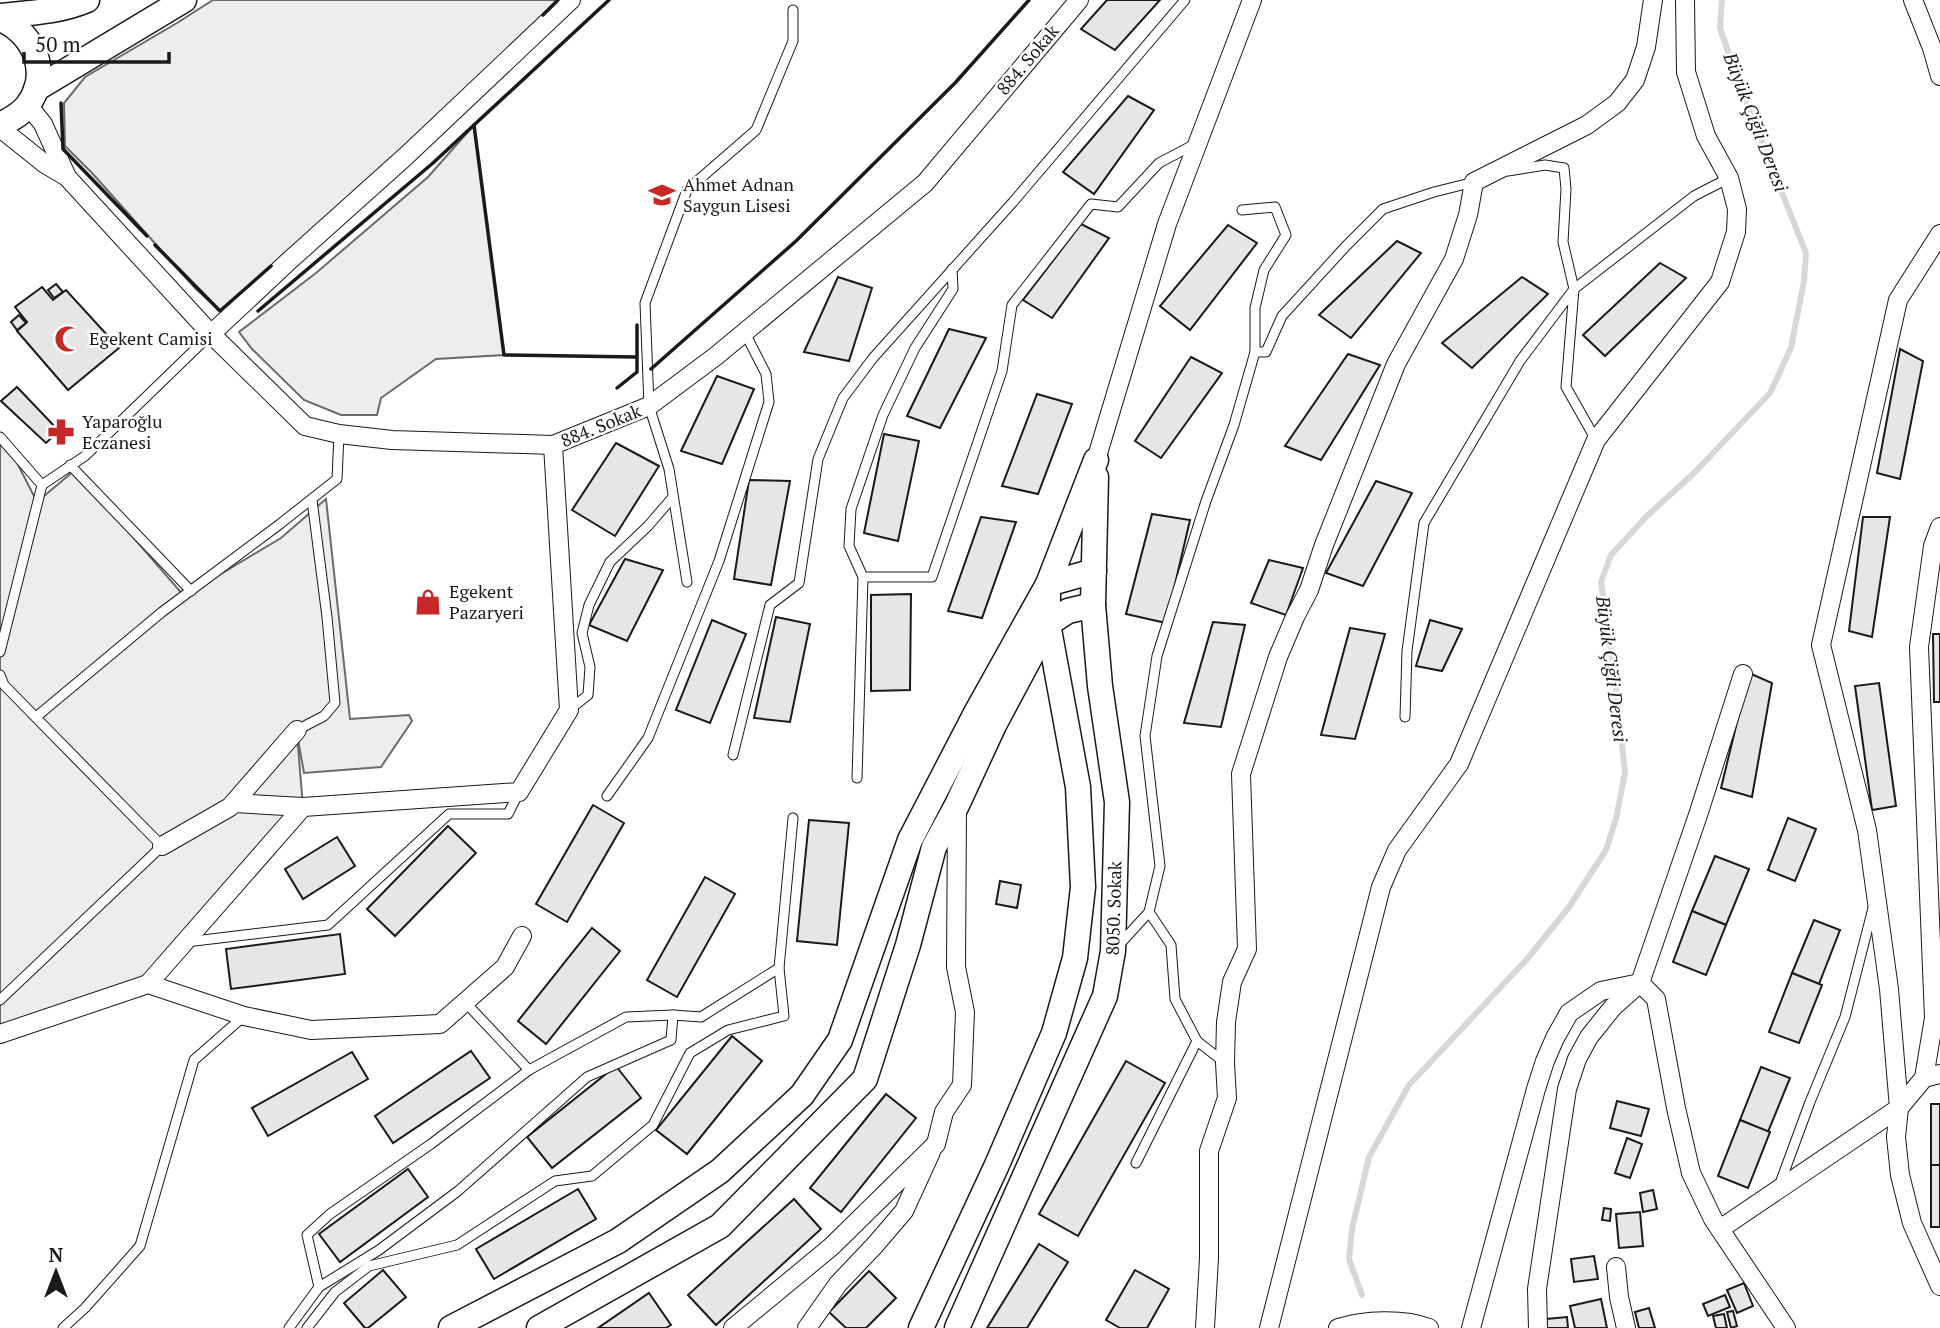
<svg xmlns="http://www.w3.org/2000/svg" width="1940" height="1328" viewBox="0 0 1940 1328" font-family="'PT Serif',serif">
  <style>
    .built { fill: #ededed; stroke: #6a6a6a; stroke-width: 2 }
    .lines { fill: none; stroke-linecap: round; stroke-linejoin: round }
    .stream { stroke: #d7d7d7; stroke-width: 6 }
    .building { fill: #e6e6e6; stroke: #1a1a1a; stroke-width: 2 }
    .lane-casing { stroke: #1a1a1a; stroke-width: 11 }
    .street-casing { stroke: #1a1a1a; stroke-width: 20 }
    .secondary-casing { stroke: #1a1a1a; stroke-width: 27 }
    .lane { stroke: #fff; stroke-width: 9 }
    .street { stroke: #fff; stroke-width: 18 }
    .secondary { stroke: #fff; stroke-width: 24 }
    .wall { stroke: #1a1a1a; stroke-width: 3.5 }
    .labels { text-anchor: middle; stroke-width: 5; stroke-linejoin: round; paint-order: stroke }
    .street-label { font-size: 18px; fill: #1a1a1a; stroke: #fff }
    .poi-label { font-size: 18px; fill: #1a1a1a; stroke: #fff; text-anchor: start }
    .water-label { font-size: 19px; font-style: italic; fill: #1a1a1a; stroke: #fff }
  </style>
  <rect width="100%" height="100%" fill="#fff"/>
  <g class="built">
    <polygon points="213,0 558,0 506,54 295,245 220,311 195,288 92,173 65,146 64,103 85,77 177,23"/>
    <polygon points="474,125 504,355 436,359 381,398 377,415 341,415 304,400 252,349 239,332 316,273 428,177"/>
    <polygon points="0,437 9,447 37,502 75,470 184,596 281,538 326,499 350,719 409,715 412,721 381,767 304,773 297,734 303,807 138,986 0,1033"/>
  </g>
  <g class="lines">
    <polyline class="stream" points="1362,1295 1349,1259 1352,1229 1369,1157 1409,1085 1528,958 1569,907 1606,850 1616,819 1625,772 1614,669 1601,582 1611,555 1647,516 1695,472 1770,393 1791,348 1804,281 1806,253 1740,87 1720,28 1722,0"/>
  </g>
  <g class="building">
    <polygon points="1107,0 1160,0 1115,50 1081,29"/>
    <polygon points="1128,96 1154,110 1094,194 1063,172"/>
    <polygon points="1081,224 1109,238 1052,318 1023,300"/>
    <polygon points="1228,225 1257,243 1190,330 1160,306"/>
    <polygon points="1397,241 1421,253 1351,338 1319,315"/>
    <polygon points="1660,263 1686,278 1605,356 1583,335"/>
    <polygon points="838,277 872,288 849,361 804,352"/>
    <polygon points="1522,277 1548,294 1472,368 1442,343"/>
    <polygon points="56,284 63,292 54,298 48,290"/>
    <polygon points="42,287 53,300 66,290 119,348 68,390 17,331 27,322 15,307"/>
    <polygon points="19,315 26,323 17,330 11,322"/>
    <polygon points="949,329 986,338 940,428 907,416"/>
    <polygon points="1900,349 1923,361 1900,479 1877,473"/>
    <polygon points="1348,354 1380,365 1321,460 1285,446"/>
    <polygon points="1191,357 1222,373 1161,458 1135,441"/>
    <polygon points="717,376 754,389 722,464 681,451"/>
    <polygon points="17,387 59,431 46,443 1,401"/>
    <polygon points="1037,394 1072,404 1038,494 1002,486"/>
    <polygon points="884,434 919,441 898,541 864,533"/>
    <polygon points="616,443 659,466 615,536 572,510"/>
    <polygon points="749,480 790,481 771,585 734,579"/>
    <polygon points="1376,481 1412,493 1363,586 1326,573"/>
    <polygon points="1152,514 1190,520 1166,623 1126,614"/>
    <polygon points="981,517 1016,522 982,618 948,611"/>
    <polygon points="1863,517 1890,517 1872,637 1849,631"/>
    <polygon points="625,559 663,570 627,641 589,625"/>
    <polygon points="1269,560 1303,568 1286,615 1251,603"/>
    <polygon points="911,594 910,690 871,691 871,595"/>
    <polygon points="776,617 810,624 790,722 754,718"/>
    <polygon points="712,620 746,634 710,723 676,710"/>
    <polygon points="1430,620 1462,629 1442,671 1416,666"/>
    <polygon points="1213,622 1245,625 1221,727 1184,723"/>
    <polygon points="1350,628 1385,634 1355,739 1321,735"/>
    <polygon points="1933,634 1940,634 1940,702 1934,702"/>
    <polygon points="1749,673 1772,683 1752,797 1721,788"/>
    <polygon points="1879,683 1896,806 1872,810 1855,686"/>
    <polygon points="593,805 624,823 567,922 536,904"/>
    <polygon points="1788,818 1816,829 1795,881 1768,870"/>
    <polygon points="809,820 849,823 837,945 797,941"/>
    <polygon points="448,826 476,853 395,936 367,909"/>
    <polygon points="337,837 355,866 303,899 285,869"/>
    <polygon points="1715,856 1749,869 1726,925 1692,911"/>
    <polygon points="705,877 735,894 677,997 647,980"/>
    <polygon points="1000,881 1021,885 1017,908 996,904"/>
    <polygon points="1692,911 1726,925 1706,975 1673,962"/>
    <polygon points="1814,920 1840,930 1819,984 1792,973"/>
    <polygon points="592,928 620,951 546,1044 518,1021"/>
    <polygon points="340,934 345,974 231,989 226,949"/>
    <polygon points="1792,973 1822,985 1799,1043 1769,1032"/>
    <polygon points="732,1036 762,1061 687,1154 656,1130"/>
    <polygon points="471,1051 490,1078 393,1143 375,1116"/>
    <polygon points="352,1052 368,1079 268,1136 252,1108"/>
    <polygon points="1126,1061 1165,1083 1078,1236 1039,1214"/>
    <polygon points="616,1066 641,1098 552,1168 527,1137"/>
    <polygon points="1761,1067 1790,1078 1768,1132 1740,1120"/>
    <polygon points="886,1094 916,1118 841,1212 810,1188"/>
    <polygon points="1617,1101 1649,1109 1641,1136 1610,1128"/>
    <rect x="1931" y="1104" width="9" height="61"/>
    <polygon points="1740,1120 1770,1132 1748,1188 1718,1176"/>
    <polygon points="1627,1138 1642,1144 1630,1178 1615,1173"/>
    <rect x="1931" y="1165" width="9" height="62"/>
    <polygon points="408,1169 428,1197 340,1262 319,1234"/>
    <polygon points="578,1189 596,1219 494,1279 476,1249"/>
    <polygon points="1653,1190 1657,1209 1643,1212 1640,1193"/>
    <polygon points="794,1199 821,1229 716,1325 688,1295"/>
    <polygon points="1604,1208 1611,1209 1610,1221 1602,1220"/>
    <polygon points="1640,1212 1643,1246 1619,1248 1616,1214"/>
    <polygon points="1039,1244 1068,1262 1027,1328 987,1328"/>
    <polygon points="1594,1256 1598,1279 1574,1282 1571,1259"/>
    <polygon points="383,1270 406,1297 368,1328 365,1328 344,1303"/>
    <polygon points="1135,1270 1169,1289 1147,1328 1120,1328 1106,1320"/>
    <polygon points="869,1271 896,1298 866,1328 846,1328 829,1312"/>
    <polygon points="1744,1283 1753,1306 1737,1313 1727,1290"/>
    <polygon points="649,1293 671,1325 666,1328 598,1328"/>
    <polygon points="1725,1295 1730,1307 1708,1316 1703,1304"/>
    <polygon points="1601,1299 1607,1328 1575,1328 1570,1306"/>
    <polygon points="1649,1308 1655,1328 1639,1328 1635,1312"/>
    <polygon points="1733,1311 1737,1326 1731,1328 1727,1312"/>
    <polygon points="1724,1314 1727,1328 1716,1328 1713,1316"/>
    <polygon points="1567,1317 1568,1328 1547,1328 1546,1319"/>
  </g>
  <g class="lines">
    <g class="lane-casing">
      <g id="lane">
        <polyline points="1508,171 1545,165 1564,168 1566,189 1563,242 1574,289 1566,387 1596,440"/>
        <polyline points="1255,352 1266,352 1282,316 1346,246 1383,209 1434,192 1474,182"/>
        <polyline points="0,437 42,485 0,652"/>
        <polyline points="70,465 191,591"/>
        <polyline points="42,485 85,456 211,334"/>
        <polyline points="863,577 849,546 851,509 883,415 915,348 953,289 952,269"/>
        <polyline points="687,582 669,469 649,406 645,303 687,190 756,130 793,41 793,10"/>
        <polyline points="0,675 4,685 162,846 0,1000"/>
        <polyline points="569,710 588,695 590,667 582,633 589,605 610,562 648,526 673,497"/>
        <polyline points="36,717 162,612 280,524 337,479 339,434"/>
        <polyline points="1405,717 1407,651 1424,523 1520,361 1574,289 1694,196 1729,178"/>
        <polyline points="297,730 324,716 335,703 327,617 312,500"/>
        <polyline points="733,755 770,605 799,583 818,459 843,398 873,358 1013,202 1185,0"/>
        <polyline points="857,778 863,577 932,577 1002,371 1012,305 1091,204 1118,207 1159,163 1197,143"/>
        <polyline points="607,796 648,738 719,561 769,402 766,374 745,333"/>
        <polyline points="1149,912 1171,945 1175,999 1197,1041 1224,1062"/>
        <polyline points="186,942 328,925 449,814 508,814 519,792"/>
        <polyline points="1119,945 1149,912 1160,866 1145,736 1157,656 1206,501 1234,425 1255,352 1255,308 1264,270 1286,235 1275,207 1242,210"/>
        <polyline points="529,1070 626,1017 673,1015 701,1017 779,968 793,818"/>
        <polyline points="1136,1163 1197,1041"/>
        <polyline points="1779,1186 1810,1102 1845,1017 1873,908"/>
        <polyline points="319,1287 307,1235 330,1214 431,1144 529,1070 465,1002"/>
        <polyline points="63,1328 85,1308 140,1246 194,1060 244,1016"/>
        <polyline points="289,1328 319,1287 379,1250 458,1191 587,1077 671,1040 673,1015"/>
        <polyline points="307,1328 335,1292 369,1266 457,1245 555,1181 592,1176 653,1125 690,1053 728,1030 784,1016 779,968"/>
      </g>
    </g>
    <g class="street-casing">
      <g id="street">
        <polyline points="1913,0 1932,48 1940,76"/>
        <polyline points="28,105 43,124 67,177 211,334 305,426 339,434 392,440 553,445 649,406 716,356 925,183 1079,0"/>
        <polyline points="0,128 45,164 67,177"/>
        <polyline points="1940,234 1898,300 1821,645 1867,830 1889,989 1899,1108 1896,1137 1900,1175 1912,1223 1940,1286"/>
        <polyline points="211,334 290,260 406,156 571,0"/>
        <polyline points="1096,460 1167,224 1252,0"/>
        <polyline points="234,803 303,807"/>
        <polyline points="162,846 230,807 297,730"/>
        <polyline points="148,984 303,807 519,792 569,710 553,445"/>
        <polyline points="0,1034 148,984 244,1016 311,1030 440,1024 505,967 522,936"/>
        <polyline points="1924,1078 1934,1018 1919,647 1933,546 1940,527"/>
        <polyline points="1720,1229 1899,1108 1924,1078 1940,1074"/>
        <polyline points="1616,1267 1619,1297 1626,1328"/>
        <polyline points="733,1328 831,1247 936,1144 944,1112 962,1085 965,1012 956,967 957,809"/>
        <polyline points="807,1328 838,1284 875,1245 904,1211 931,1152"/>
        <polyline points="1205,1328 1209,1258 1209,1151 1227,1098 1225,1063 1226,1022 1232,982 1247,949 1241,774 1278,657 1295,617 1309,590 1324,545 1396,364 1454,259 1468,215 1474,182 1587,125 1617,103 1635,80 1646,47 1653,0"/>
        <polyline points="1269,1328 1381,887 1397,850 1459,764 1596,440 1720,282 1736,232 1737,209 1729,178 1706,136 1686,72 1685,0"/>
        <path d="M1338,1328C1364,1320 1403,1318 1429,1328"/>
        <polyline points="1471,1328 1536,1089 1545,1061 1555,1038 1569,1013 1601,991 1640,983 1656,999 1676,1108 1691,1173 1713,1219 1786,1328"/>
        <polyline points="1538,1328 1537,1289 1567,1089 1577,1059 1589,1037 1613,1007 1640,983 1698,815 1743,674"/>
      </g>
    </g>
    <g class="secondary-casing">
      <g id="secondary">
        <path d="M0,16C29,13 59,12 87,0"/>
        <path d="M0,19C34,32 52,74 27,106C20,115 10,120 0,125"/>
        <polyline points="36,89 184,0"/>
        <polyline points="451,1328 618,1241 720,1171 802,1095 840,1040 910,840 977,711 1048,584 1096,460"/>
        <polyline points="539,1328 720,1226 865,1079 908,945 934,847 957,805 994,725 1048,624 1068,611 1093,605"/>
        <polyline points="921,1328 996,1167 1054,1033 1075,958 1083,887 1078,787 1048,624 1048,584 1094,571"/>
        <path id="s1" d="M957,1328L1105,996L1113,951L1117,802L1100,686L1093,605L1096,477"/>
      </g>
    </g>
    <use href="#lane" class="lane"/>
    <use href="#street" class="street"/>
    <use href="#secondary" class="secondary"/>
    <g class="wall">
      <polyline points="543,15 558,0"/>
      <polyline points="61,103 63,149 147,236"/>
      <polyline points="474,125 504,355 636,357"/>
      <polyline points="155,245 220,311 271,266"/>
      <polyline points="258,311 433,163 609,0"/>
      <polyline points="651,369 796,241 955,83 1029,0"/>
      <polyline points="617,388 637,372 637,325"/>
    </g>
  </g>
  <defs>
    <g id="school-bare" transform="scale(2.1)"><path d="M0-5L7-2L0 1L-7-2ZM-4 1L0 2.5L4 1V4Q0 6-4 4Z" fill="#c62828" stroke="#fff" stroke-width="2.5" paint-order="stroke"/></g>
    <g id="mosque-bare" transform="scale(2.1)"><path d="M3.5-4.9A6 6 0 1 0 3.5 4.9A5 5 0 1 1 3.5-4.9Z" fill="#c62828" stroke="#fff" stroke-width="2.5" paint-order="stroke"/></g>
    <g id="pharmacy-bare" transform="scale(2.1)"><path d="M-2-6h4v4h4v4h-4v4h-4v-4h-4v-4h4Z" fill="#c62828" stroke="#fff" stroke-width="2.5" paint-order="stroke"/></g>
    <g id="shop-bare" transform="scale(2.1)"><path d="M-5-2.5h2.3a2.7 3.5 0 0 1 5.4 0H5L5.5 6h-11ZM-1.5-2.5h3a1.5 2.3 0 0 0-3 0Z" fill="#c62828" stroke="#fff" stroke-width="2.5" paint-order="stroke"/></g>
  </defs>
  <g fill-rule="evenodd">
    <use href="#school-bare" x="662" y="195"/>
    <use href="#mosque-bare" x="68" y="339"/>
    <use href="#pharmacy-bare" x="61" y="432"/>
    <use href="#shop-bare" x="428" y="602"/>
  </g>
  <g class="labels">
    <g class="street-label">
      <text transform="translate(1028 60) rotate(-50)" y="6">884. Sokak</text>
      <text transform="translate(601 426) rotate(-22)" y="6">884. Sokak</text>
      <text dy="6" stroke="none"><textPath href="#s1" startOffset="452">8050. Sokak</textPath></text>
    </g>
    <g class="poi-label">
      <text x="683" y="191">Ahmet Adnan<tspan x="683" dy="21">Saygun Lisesi</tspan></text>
      <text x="89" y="345">Egekent Camisi</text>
      <text x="82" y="428">Yaparoğlu<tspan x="82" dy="21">Eczanesi</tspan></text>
      <text x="449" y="598">Egekent<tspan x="449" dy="21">Pazaryeri</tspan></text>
    </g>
    <g class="water-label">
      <text transform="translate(1756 122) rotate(69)" y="7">Büyük Çiğli Deresi</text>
      <text transform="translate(1612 669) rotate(83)" y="7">Büyük Çiğli Deresi</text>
    </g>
  </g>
  <g transform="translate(56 1272)" stroke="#ffffff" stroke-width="5" paint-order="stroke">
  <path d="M0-5L12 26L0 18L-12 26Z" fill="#1a1a1a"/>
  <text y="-10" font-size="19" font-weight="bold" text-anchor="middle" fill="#1a1a1a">N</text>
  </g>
  <path d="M24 52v10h145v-10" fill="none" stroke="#1a1a1a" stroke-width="3.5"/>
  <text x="35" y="52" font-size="21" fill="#1a1a1a" stroke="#ffffff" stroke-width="5" paint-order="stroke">50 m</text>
</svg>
